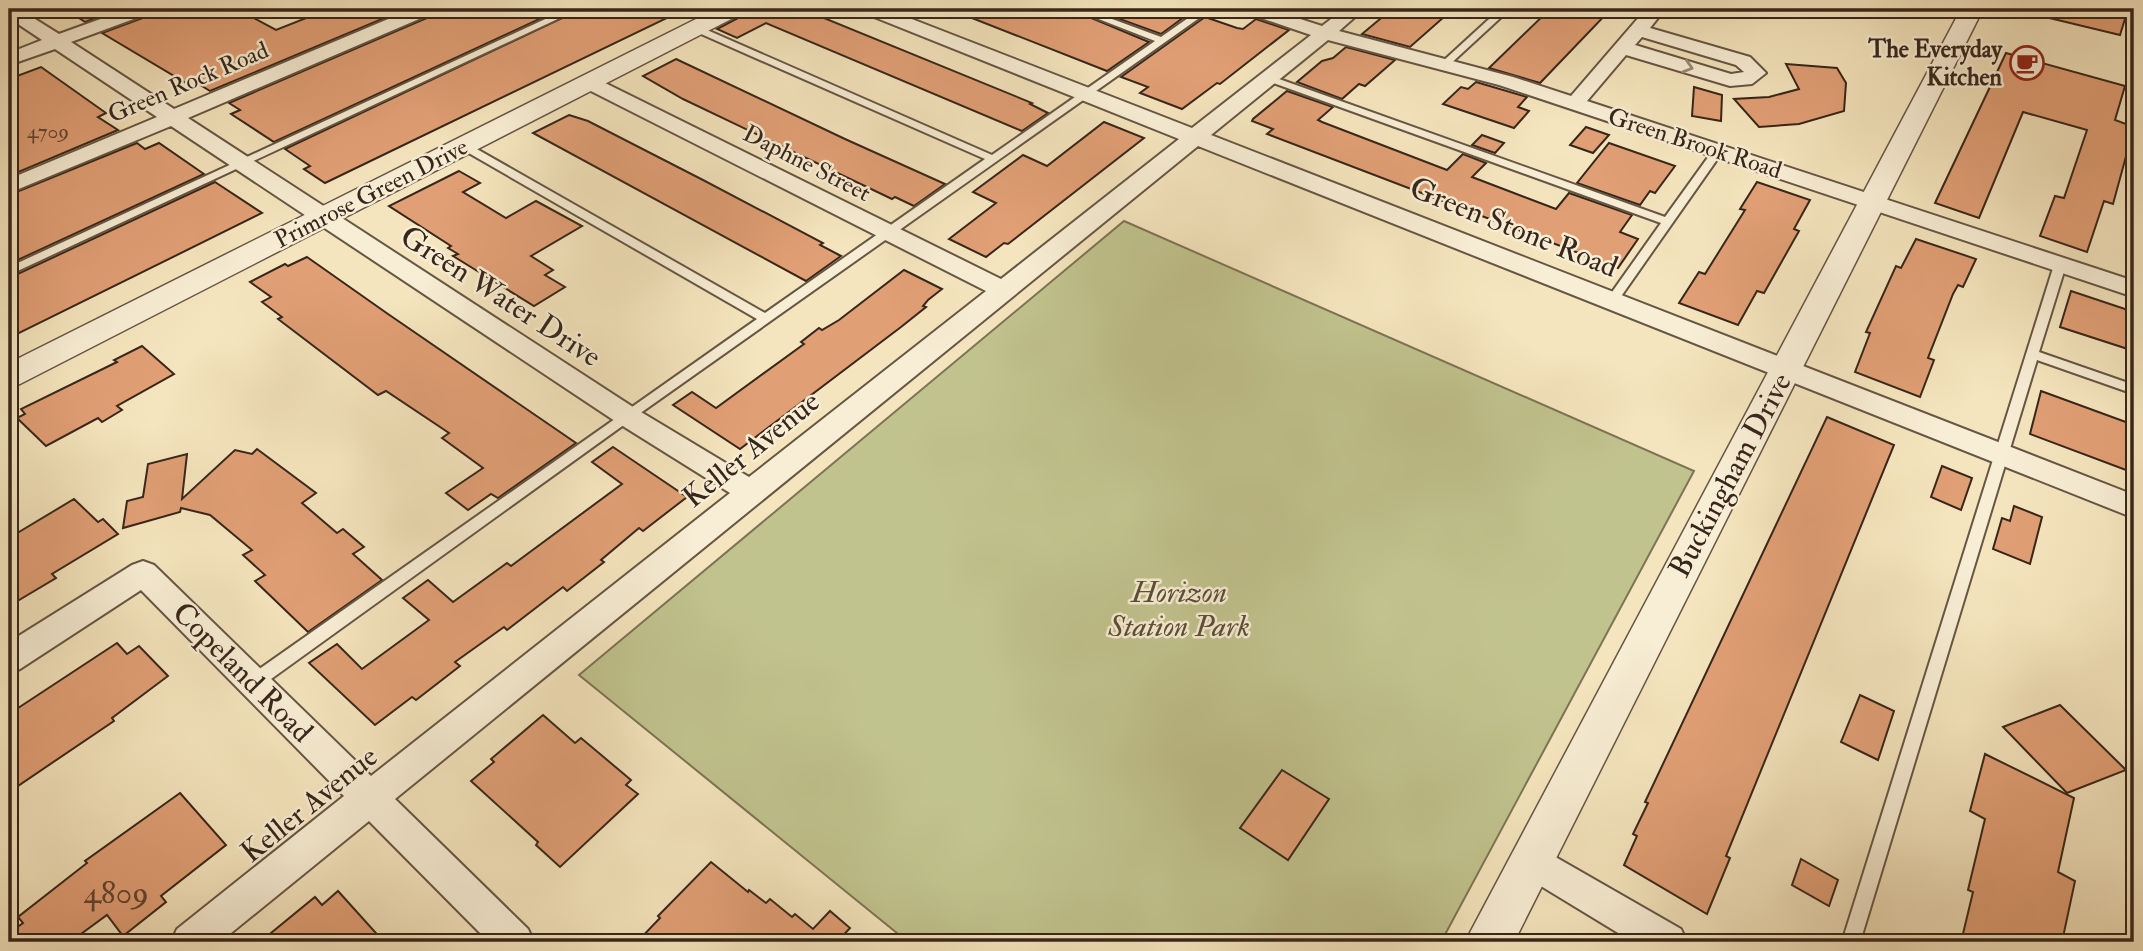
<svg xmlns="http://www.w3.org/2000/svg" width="2143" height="951" viewBox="0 0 2143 951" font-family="'IM FELL Double Pica',serif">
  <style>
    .green { fill: #c1c38e; stroke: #7c7454; stroke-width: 2 }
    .building { fill: #e19f75; stroke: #37261b; stroke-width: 2 }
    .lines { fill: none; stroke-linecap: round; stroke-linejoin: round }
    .service-casing { stroke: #665644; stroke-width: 4 }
    .minor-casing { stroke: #665644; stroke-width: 4 }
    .tertiary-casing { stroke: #665644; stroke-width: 3 }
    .service { fill: #f8eed5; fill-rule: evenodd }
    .minor { fill: #f8eed5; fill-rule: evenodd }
    .tertiary { fill: #f8eed5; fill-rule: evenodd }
    .oneway { stroke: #988a78 }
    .labels { text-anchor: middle; stroke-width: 5; stroke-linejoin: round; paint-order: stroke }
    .far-number-label { font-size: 21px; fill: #624432 }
    .far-poi-label { font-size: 24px; font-weight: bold; fill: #37261b; stroke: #f8eed5; text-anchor: end }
    .far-street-label { font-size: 24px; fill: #37261b; stroke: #f8eed5 }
    .street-label { font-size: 30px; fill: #37261b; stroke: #f8eed5 }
    .park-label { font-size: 30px; font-style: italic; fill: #5a4d38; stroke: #f8eed5 }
    .near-number-label { font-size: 32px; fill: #624432 }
  </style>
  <rect width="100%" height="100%" fill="#f5e5be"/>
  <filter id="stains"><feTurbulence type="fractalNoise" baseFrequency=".00286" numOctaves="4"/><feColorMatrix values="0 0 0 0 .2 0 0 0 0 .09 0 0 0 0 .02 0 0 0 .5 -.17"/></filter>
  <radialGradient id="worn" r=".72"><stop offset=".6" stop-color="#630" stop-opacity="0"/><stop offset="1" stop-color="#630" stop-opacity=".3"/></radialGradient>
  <polygon class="green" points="1124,221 1694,471 1441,942 908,942 579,675"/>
  <g class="building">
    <polygon points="65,9 121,9 85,22"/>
    <polygon points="156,9 237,9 276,30 329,9 406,9 210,91 192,80 186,83 102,33 151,15"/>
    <polygon points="439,9 561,9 274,142 231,114 240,110 229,103 434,15"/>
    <polygon points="581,9 711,9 692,18 679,12 325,183 304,169 310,166 285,149"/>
    <polygon points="747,9 802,9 1032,103 1030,104 1048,113 1022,131 766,23 737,38 717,29 742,16"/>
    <polygon points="949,9 1070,9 1149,42 1107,71"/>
    <polygon points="1092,9 1181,9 1191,12 1161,34"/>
    <polygon points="1392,9 1453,9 1410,47 1362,34"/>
    <polygon points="1550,9 1611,9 1540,83 1489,68"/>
    <polygon points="2046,9 2128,9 2120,35 2045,17"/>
    <polygon points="1205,17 1237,28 1243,29 1256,19 1289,30 1220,84 1217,83 1182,109 1140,93 1148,87 1121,77"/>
    <polygon points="1346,47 1395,60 1365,86 1359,84 1342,99 1297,82 1322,61 1333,58"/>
    <polygon points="2006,53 2125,86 2115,120 2134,127 2113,204 2104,201 2087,252 2040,236 2055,196 2064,198 2087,130 2023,112 1979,218 1935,203"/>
    <polygon points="676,59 845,139 945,184 914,206 895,197 892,199 683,99 643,76"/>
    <polygon points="1786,64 1837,68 1846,83 1844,111 1799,124 1759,127 1734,99 1769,97 1799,89"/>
    <polygon points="41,67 106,113 98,117 118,130 9,176 9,79"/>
    <polygon points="1476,82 1527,97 1518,107 1529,111 1514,128 1443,104 1461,87 1468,89"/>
    <polygon points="1694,87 1722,95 1721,121 1692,116"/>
    <polygon points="1287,91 1333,107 1318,120 1322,122 1447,170 1463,154 1486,163 1472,177 1556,209 1569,193 1632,215 1620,232 1638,239 1618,268 1267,134 1273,129 1252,121 1253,119"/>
    <polygon points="569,115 588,121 703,180 823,243 820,245 841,256 806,281 533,133"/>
    <polygon points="1104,122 1144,138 1008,244 1004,243 986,257 949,239 996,203 973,192 1023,155 1047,166"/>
    <polygon points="1586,127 1609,135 1593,153 1570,145"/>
    <polygon points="1482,135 1504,143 1495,153 1472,145"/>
    <polygon points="137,143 145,149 159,143 204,174 9,264 9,195"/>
    <polygon points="1609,143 1675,166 1655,193 1650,191 1640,205 1577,183"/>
    <polygon points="459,171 480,183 463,192 506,218 536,201 582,226 531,256 553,270 545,275 565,287 534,306 453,256 458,254 448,248 451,246 389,206"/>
    <polygon points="215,182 262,213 9,338 9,278"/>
    <polygon points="1757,182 1810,200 1794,229 1799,231 1764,293 1757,291 1738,325 1679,303 1699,272 1705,274 1745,210 1740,209"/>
    <polygon points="1916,239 1976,259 1963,287 1958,285 1953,294 1928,358 1934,360 1920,397 1855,372 1870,333 1866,332 1896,266 1901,268"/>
    <polygon points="307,257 388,314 576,443 498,498 491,494 468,510 446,493 483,468 442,438 449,433 386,391 378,395 278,319 282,317 262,302 271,297 250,282 285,264 288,266"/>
    <polygon points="904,270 942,289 928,300 923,306 926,307 901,327 740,449 673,405 692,392 716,408 804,344 801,342 819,328 822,330 839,320"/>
    <polygon points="2071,291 2134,312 2134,351 2060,327"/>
    <polygon points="142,346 174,374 117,406 122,410 102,422 98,418 46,446 17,418 25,414 21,409 117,362 114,360"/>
    <polygon points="2041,391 2134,425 2134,473 2030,434"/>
    <polygon points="1827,417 1894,445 1726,856 1730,858 1707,914 1624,865 1637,836 1633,834 1648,803 1645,802"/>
    <polygon points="613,447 687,497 643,531 639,528 601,560 604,562 567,591 563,587 507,630 504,627 455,662 460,666 416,700 412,697 375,725 309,663 337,644 362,669 429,620 403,598 428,580 453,602 507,563 511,566 622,484 592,462"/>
    <polygon points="257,449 316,493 302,503 337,533 343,529 364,547 353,554 382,580 308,632 255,581 265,575 243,555 252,550 210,515 181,508 180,512 123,528 127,501 143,497 148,464 187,454 182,499 235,450 252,454"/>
    <polygon points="1942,466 1972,478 1961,510 1931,497"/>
    <polygon points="74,499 98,522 103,519 118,534 52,574 56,578 9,606 9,538"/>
    <polygon points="2014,506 2042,517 2030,564 1993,549 2002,518 2010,521"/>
    <polygon points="117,643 127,654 139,646 168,676 112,718 114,721 9,792 9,714"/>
    <polygon points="1860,695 1894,711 1878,760 1841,742"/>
    <polygon points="2060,705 2126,770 2067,793 2003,727"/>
    <polygon points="543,715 575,743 581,738 631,780 626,785 638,794 560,867 536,845 538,842 471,781 494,762 491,759"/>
    <polygon points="1985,754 2074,798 2058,872 2075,881 2062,942 1961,942 1973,892 1968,890 1985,819 1970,811"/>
    <polygon points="1282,770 1329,799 1288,860 1240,828"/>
    <polygon points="180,793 226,845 161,896 166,902 123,936 107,915 70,942 9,942 9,933 23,923 18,917 87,863 85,861"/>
    <polygon points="1801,859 1838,880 1829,906 1792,885"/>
    <polygon points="711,862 748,892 749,890 766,903 770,899 792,917 795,914 813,929 830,911 850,928 837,942 637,942 660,918 658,916"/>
    <polygon points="338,891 384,942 260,942 315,897 322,905"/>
  </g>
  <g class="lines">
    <g class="service-casing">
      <g id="service">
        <polygon points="567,9 579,9 9,275 9,267"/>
        <polygon points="1073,9 1085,9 1161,37 1201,9 1212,9 632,419 260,687 254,689 248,687 246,682 248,677 757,319 460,148 460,144 468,144 765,313 985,159 692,30 692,26 698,26 992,155 1155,41"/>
        <polygon points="1500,9 1510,9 1447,67 1441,67 1441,63"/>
        <polygon points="1268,75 1665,217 1714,149 1722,149 1723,151 1615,305 1611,306 1605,302 1661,223 1265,80 1263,78"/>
        <polygon points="2060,261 2066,265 2039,352 2134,385 2134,394 2037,360 1860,942 1842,942 2054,265"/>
      </g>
    </g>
    <g class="minor-casing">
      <g id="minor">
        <path d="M9,9H19L59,34L128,9H153L150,13L71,42L174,109L412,9H436L433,13L188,118L636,409L749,477L986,291L581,86L578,82L581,78H595L1001,279L1179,139L864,13L861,9H886L1192,128L1311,35L1246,13L1243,9H1269L1322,26L1344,9H1364L1339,31L1513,77L1571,96L1646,9H1665L1650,28L1750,57L1766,73L1752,84L1730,86L1626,55L1587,101L2134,281V297L1499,85L1328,40L1211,135L2134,495V518L1198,146L395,799L528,929L534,942H489L369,821L220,942H171L177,929L344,796L141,590L20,669L9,673V642L132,565L143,561L154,565L371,776L730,493L618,423L171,126L9,193V179L157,117L55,49L9,65V53L42,40L9,18ZM1642,37L1736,65L1744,72L1731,74L1635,45Z"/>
        <polygon points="1531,843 1681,929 1687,942 1633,942 1518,872 1513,860 1518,848"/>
      </g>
    </g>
    <g class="tertiary-casing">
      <g id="tertiary">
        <polygon points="716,9 744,9 741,14 20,384 9,387 9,363"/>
        <polygon points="1961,9 1983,9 1514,942 1465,942"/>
      </g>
    </g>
    <use href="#service" class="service"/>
    <use href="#minor" class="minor"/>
    <use href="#tertiary" class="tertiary"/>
  </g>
  <defs><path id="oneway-chevron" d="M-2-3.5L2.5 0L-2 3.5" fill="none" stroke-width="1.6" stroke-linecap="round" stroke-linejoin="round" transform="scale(1.75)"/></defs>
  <use class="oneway" href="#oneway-chevron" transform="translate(1688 67) rotate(17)"/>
  <defs>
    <g id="cafe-ring" transform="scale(1.75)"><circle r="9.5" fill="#f8eed5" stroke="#8f2418" stroke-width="1.5"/><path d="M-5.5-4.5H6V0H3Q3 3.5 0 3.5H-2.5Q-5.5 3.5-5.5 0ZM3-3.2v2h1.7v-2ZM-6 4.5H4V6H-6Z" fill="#8f2418"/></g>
  </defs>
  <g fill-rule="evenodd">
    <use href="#cafe-ring" x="2027" y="63"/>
  </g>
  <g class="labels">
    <g class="far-number-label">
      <text x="48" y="138">4709</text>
    </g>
    <g class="far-poi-label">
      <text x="2002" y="57">The Everyday<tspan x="2002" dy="28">Kitchen</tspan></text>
    </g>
    <g class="far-street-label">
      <text transform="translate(188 82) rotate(-23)" y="8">Green Rock Road</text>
      <text transform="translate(1695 143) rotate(18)" y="8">Green Brook Road</text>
      <text transform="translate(807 163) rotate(27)" y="8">Daphne Street</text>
      <text transform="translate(371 193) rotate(-27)" y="8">Primrose Green Drive</text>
    </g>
    <g class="street-label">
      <text transform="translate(1514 227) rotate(22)" y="10">Green Stone Road</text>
      <text transform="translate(501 296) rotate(33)" y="10">Green Water Drive</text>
      <text transform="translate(751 449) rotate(-39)" y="10">Keller Avenue</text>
      <text transform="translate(1730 475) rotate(-62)" y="10">Buckingham Drive</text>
      <text transform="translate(243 672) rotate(45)" y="10">Copeland Road</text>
      <text transform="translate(309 804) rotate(-39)" y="10">Keller Avenue</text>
    </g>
    <g class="park-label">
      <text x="1179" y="602">Horizon<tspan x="1179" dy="34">Station Park</tspan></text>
    </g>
    <g class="near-number-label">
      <text x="116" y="903">4809</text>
    </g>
  </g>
  <rect width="2143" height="951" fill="none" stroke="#f5e5be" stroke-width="35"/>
  <rect x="10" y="10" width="2122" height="930" fill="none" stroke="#37261b" stroke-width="3.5"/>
  <rect x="18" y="18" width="2108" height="916" fill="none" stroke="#37261b" stroke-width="2"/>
  <rect width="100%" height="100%" filter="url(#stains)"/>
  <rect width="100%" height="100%" fill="url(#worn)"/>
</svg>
